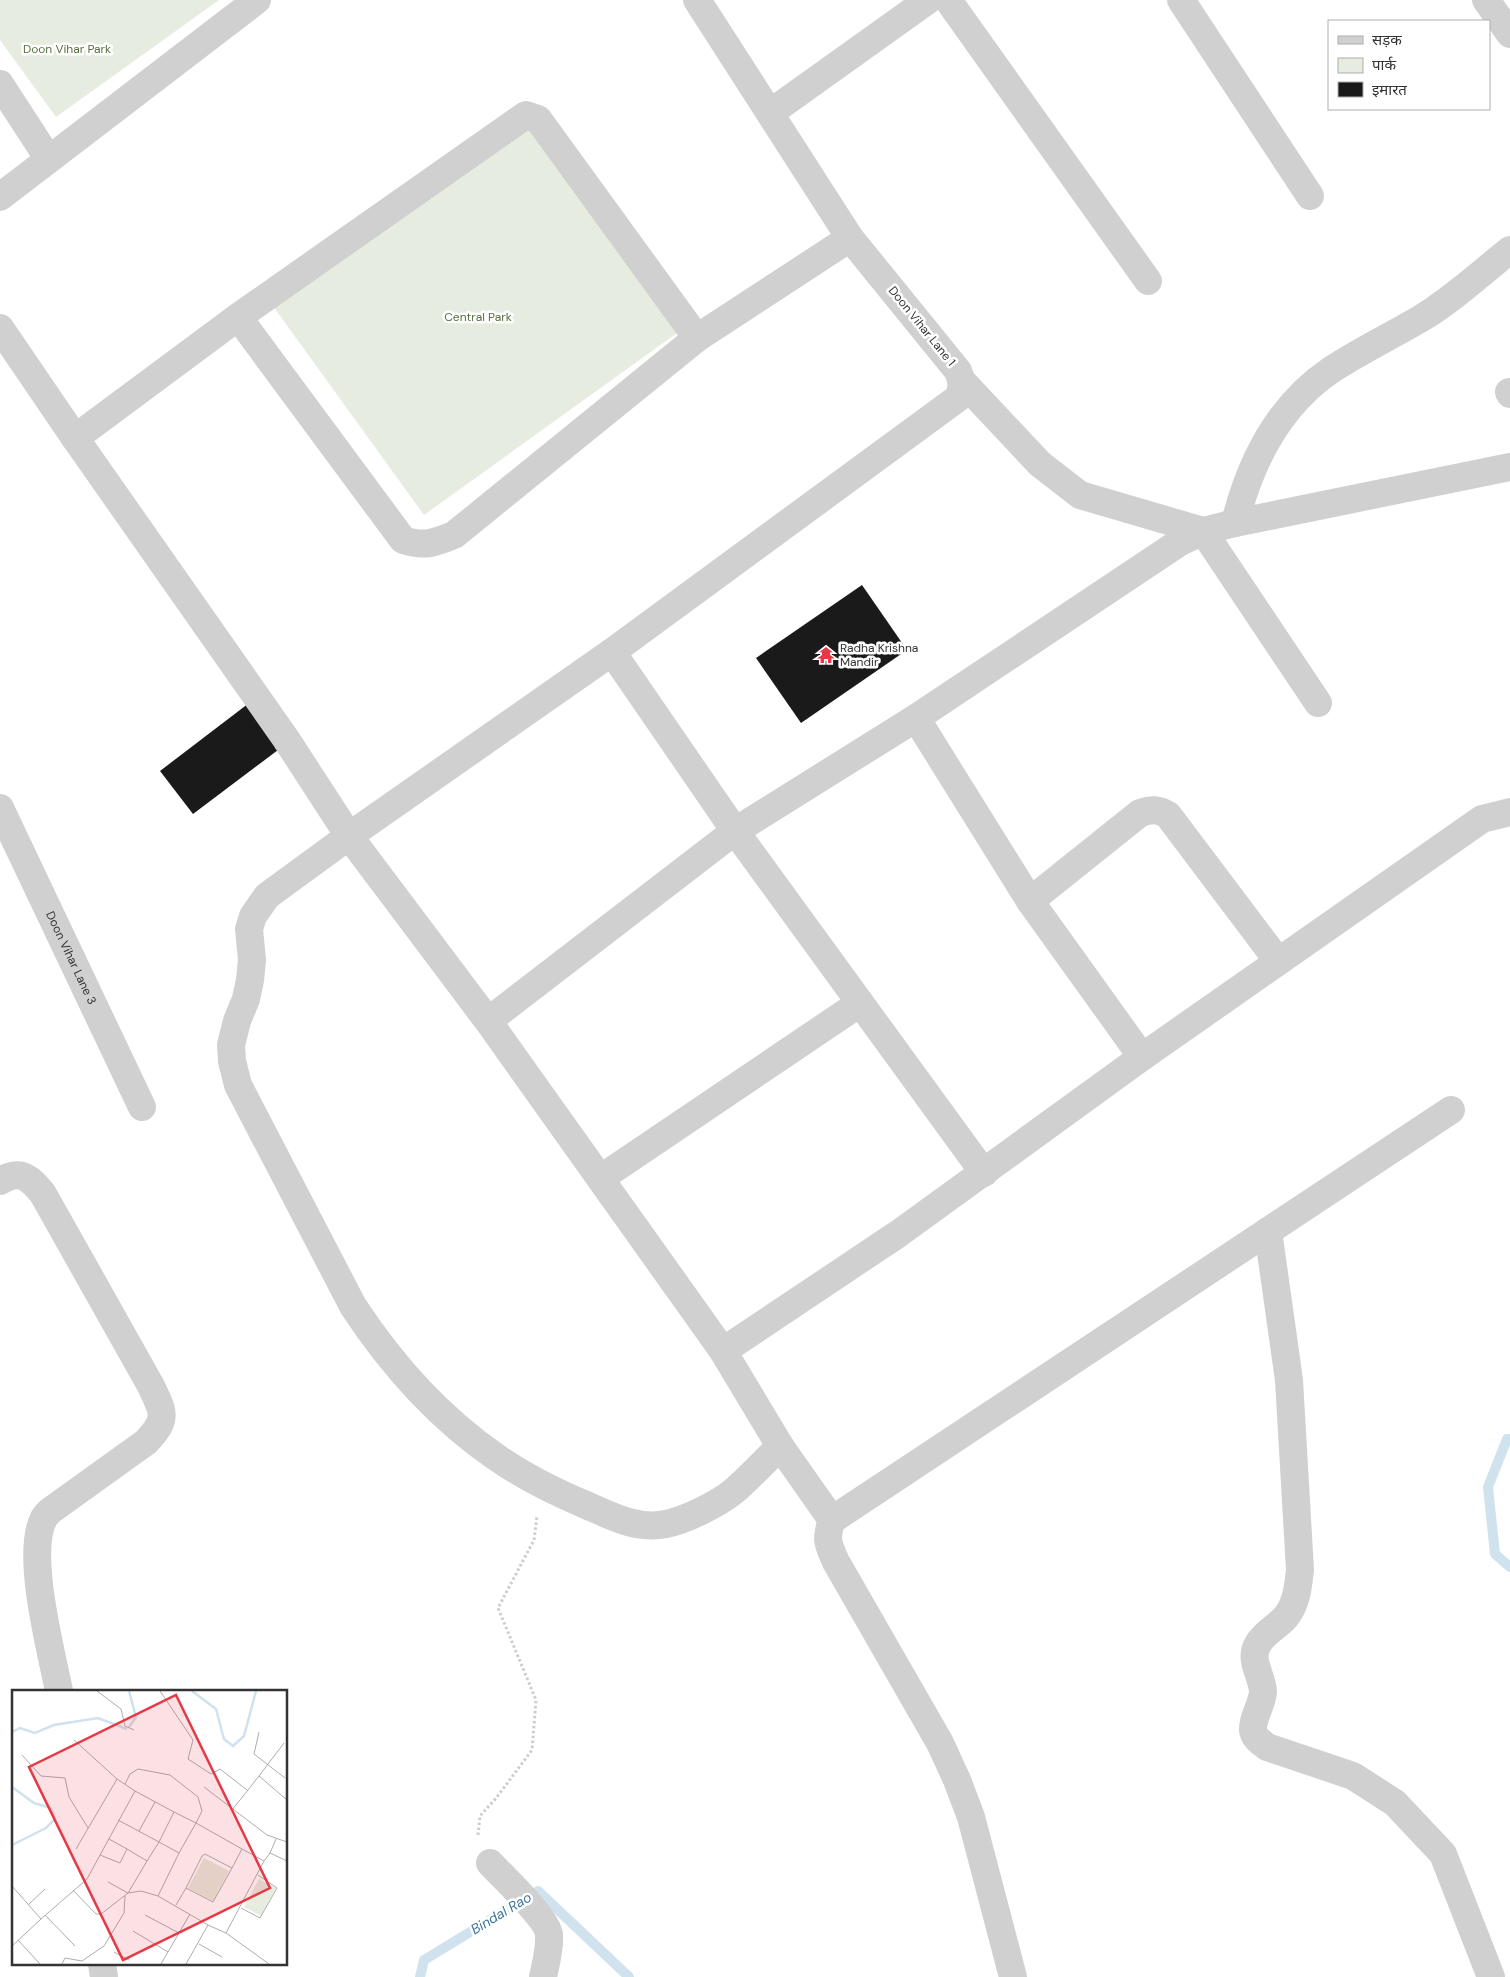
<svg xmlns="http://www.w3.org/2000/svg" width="1510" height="1977" viewBox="0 0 1510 1977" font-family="'DM Sans','Noto Sans Devanagari',sans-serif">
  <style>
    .green { fill: #e6ecdf }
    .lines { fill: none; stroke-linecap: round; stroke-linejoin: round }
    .stream { stroke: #cfe2ee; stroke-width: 10 }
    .building { fill: #1a1a1a }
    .path { stroke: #cdcdcd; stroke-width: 3; stroke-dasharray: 2.5 2.5; stroke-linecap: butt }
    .minor { stroke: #d0d0d0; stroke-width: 28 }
    .labels { text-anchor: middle; stroke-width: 5; stroke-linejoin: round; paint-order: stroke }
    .park-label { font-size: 12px; fill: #56703f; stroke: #fff }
    .street-label { font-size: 12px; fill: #333; stroke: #fff }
    .poi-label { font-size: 12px; fill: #333; stroke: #fff; text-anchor: start }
    .water-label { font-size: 14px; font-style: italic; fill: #3f7597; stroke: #fff }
    .inset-river { fill: none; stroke: #cfe2ee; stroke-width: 2.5 }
    .inset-road { fill: none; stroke: #adadad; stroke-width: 1 }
    .view { fill: #e63946; fill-opacity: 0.15; stroke: #e63946; stroke-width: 2.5 }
    .inset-edge { fill: none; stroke: #333; stroke-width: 2.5 }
  </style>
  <rect width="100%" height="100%" fill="#fff"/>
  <g class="green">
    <polygon points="0,0 219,0 56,117 0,40"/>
    <polygon points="531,120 684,328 424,515 273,306"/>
  </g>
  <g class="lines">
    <g class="stream">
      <polyline points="1510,1439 1507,1439 1488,1487 1495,1554 1510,1567"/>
      <polyline points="420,1977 424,1960 538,1891 629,1977"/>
    </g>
  </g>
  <g class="building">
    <polygon points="862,585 907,650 801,723 756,658"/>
    <polygon points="253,700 286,744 193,814 160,771"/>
  </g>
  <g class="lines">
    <polyline class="path" points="478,1835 480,1816 497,1797 532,1750 536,1700 498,1608 534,1540 537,1516"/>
    <g class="minor">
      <polyline points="948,0 1148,281"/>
      <polyline points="1181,0 1310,196"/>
      <polyline points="1486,0 1510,34"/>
      <polyline points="0,84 48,158"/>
      <polyline points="770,113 928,0"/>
      <polyline points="0,197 257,0"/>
      <path d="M238,317L526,115L538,119L697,338L454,535C433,543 425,547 403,540L238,317L75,438L286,739L349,836L267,896L253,916L249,929L252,960L250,980L246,999L237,1021L231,1045L232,1061L238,1085L353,1306C391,1364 438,1417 496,1457C523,1476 555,1492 586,1505C611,1516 637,1530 666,1524C686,1520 718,1504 734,1491C750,1477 765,1461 780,1446"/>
      <polyline points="0,328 75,438"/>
      <polyline points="697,338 850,238"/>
      <polyline points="962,381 1040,464 1080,495 1203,531 1318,703"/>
      <polyline points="1509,392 1510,394"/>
      <path d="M1235,523C1250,462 1278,406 1331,370C1360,351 1391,336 1420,319C1452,300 1481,273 1510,250"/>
      <path d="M612,652L958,398C963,388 962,381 958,371L850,238L697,0"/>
      <polyline points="916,718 735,831 984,1173"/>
      <path id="s1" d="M0,808L142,1107"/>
      <polyline points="1030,901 916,718 1180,542 1203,531 1235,523 1510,467"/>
      <polyline points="488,1021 349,836 612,652 735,831 488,1021 723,1351"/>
      <path d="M1142,1057L1030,901L1140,813C1152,809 1158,809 1168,815L1278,961"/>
      <polyline points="601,1178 860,1003"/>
      <path d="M0,1181C21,1169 29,1177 43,1194L151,1386C164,1413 168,1419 146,1442L50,1511C47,1514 44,1517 43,1520C26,1557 51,1650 59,1691"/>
      <path d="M1268,1231L1289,1380L1300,1570C1298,1586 1297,1601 1288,1614C1280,1626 1265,1631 1258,1644C1248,1660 1263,1677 1263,1692C1262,1705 1252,1718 1253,1730C1254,1738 1261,1742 1267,1747L1353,1776L1395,1803L1443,1854L1491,1977"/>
      <polyline points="832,1520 780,1446 723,1351 898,1234 1142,1057 1482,819 1510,812"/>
      <path d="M490,1863C502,1876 548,1919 549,1935C550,1949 546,1963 543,1977"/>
      <polyline points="102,1963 104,1977"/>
      <path d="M1013,1977L971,1817L957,1780L940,1743L836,1562C828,1544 825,1539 832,1520L1451,1110"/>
    </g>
  </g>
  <defs>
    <g id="temple-bare" transform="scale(1.35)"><path d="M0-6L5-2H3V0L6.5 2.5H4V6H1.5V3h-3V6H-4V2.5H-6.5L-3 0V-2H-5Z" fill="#e63946" stroke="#fff" stroke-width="2.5" paint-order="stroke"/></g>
  </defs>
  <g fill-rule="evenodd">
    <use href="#temple-bare" x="826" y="655"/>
  </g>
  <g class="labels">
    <g class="park-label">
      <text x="67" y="53">Doon Vihar Park</text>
      <text x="478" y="321">Central Park</text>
    </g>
    <g class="street-label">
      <text transform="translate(922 326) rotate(51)" y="4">Doon Vihar Lane 1</text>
      <text dy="4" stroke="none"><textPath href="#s1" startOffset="166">Doon Vihar Lane 3</textPath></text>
    </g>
    <g class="poi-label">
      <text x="840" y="652">Radha Krishna<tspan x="840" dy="14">Mandir</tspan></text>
    </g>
    <g class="water-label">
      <text transform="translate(501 1913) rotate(-31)" y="5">Bindal Rao</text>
    </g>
  </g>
  <g transform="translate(12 1690)">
    <rect width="275" height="275" fill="#fff"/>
    <path d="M192,168L217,181L201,211L176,198ZM247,189L264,198L249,226L232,217Z" fill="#e6ecdf"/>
    <path class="inset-river" d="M117,1L124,27L117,37M180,1L204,19L212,49L221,56L232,46L244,1M0,42L8,38L23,43L42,35L86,28L115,39M0,97L22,113L39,118L43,129L34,138L0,155"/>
    <path class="inset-road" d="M85,1L109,19L113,36L122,40M148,1L181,50L176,69L199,84L208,79L235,100M247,42L242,64L273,88M62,50L105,89L64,159M10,65L29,86L53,88L57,107L76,138M247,86L272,53M113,94L118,84L126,79L158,85L186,107L190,121L184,133L230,159L220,178L193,164L190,166L174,198L201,212L220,178M192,97L255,145L275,152M123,101L162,122L147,152L167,163L184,133L162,122M220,120L247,86L275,110M106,130L147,152L135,171M127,141L143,112M167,163L146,206L196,235L174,274M258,163L264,149M88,165L108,173L115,159L97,149M252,171L258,163L275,171M96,192L116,203L129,201L146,206M0,196L29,229L75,189L123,101L105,89M61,200L84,224H89L116,203L135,171L115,159M16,215L33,199M164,215L174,198M229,218L248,228L265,198L246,185M33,225L63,256M133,225L167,243L178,224M196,235L214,243L252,171L230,159M121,241L156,262M214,243L257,274M6,250L28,274M187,254L210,267M0,256L29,229M102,262L117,270M50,274L53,268L70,271L92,256L112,223L113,206M149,274L167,243"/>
    <path class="view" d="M164,5L258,198L111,270L17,77Z"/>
    <rect width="275" height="275" class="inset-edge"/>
  </g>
  <rect x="1328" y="20" width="162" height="90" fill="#ffffff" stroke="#adadad"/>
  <rect x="1338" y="36" width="25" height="8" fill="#d0d0d0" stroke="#adadad"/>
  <text x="1372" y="45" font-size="15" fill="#333333">सड़क</text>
  <rect x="1338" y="58" width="25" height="15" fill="#e6ecdf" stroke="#adadad"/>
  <text x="1372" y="70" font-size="15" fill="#333333">पार्क</text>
  <rect x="1338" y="82" width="25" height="15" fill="#1a1a1a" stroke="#adadad"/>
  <text x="1372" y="95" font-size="15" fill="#333333">इमारत</text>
</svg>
